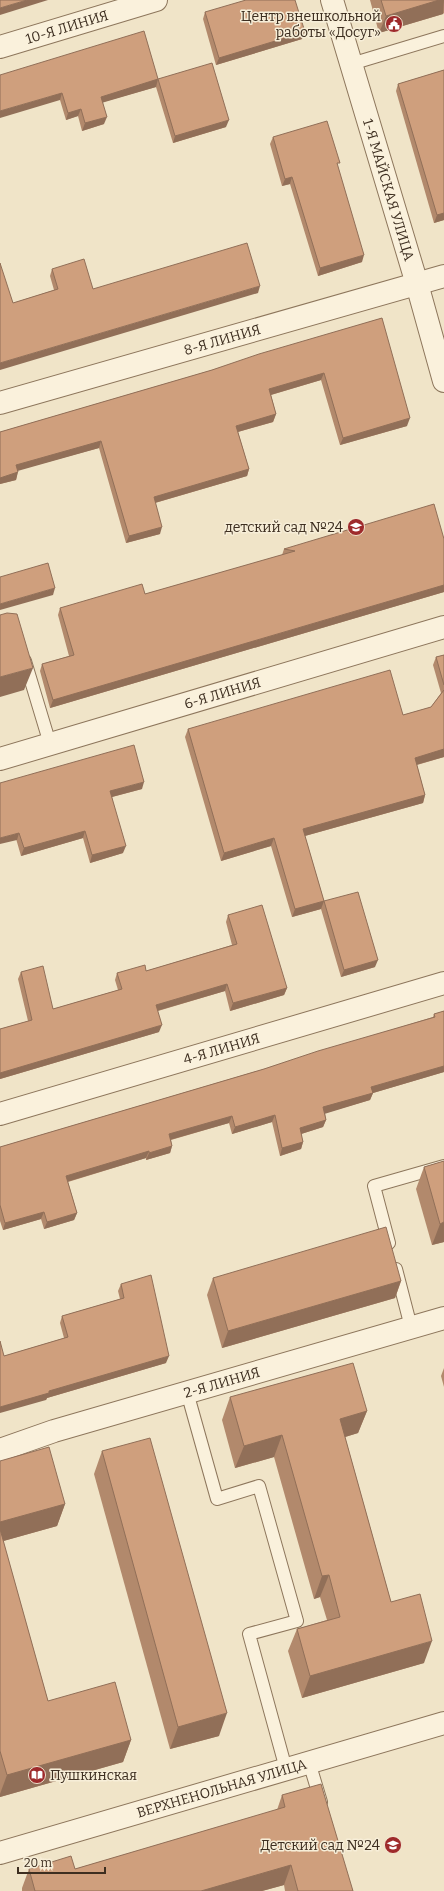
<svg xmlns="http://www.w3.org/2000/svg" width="444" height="1891" viewBox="0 0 444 1891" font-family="Bitter,serif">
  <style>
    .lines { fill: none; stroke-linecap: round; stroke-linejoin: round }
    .service-casing { stroke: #8d765c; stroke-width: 14 }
    .minor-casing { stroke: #8d765c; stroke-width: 24 }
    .tertiary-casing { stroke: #8d765c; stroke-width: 24 }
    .service { stroke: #faf1dc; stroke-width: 12 }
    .minor { stroke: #faf1dc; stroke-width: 22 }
    .tertiary { stroke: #faf1dc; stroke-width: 22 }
    .wall { fill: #b2896c }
    .shaded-wall { fill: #916f58 }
    .building { fill: #cf9f7d; stroke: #916f58 }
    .labels { text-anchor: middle; stroke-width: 3; stroke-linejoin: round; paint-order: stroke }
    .poi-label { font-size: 14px; fill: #3d2e20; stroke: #f7eed8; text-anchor: end }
    .street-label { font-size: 14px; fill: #3d2e20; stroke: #f7eed8 }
  </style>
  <rect width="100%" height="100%" fill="#f0e4c8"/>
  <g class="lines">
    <g class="service-casing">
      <g id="service">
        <polyline points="351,64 444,36"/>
        <polyline points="25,661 50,744"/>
        <polyline points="389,1243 374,1186 444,1166"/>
        <polyline points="396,1269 411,1327"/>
        <polyline points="187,1392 217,1499 259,1486 297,1621 249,1634 286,1769"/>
        <polyline points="309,1762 321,1802"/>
      </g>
    </g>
    <g class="minor-casing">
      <g id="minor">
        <path id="s1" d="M0,47L156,0"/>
        <path id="s2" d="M0,403L444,276"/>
        <path id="s3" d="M0,759L444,627"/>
        <path id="s4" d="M0,1114L444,983"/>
      </g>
    </g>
    <g class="tertiary-casing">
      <g id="tertiary">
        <path id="s5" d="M332,0L417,284L444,381"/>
        <path id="s6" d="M0,1450L54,1431L444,1318"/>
        <path id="s7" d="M0,1853L444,1723"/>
      </g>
    </g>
    <use href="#service" class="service"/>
    <use href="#minor" class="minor"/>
    <use href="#tertiary" class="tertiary"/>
  </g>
  <g class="wall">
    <polygon points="370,0 444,0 444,13 443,14 379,33"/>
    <polygon points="205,12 302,39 216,65 203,19"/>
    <polygon points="444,70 444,220 434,223 396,91 398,84"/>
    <polygon points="0,75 158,79 226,127 173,143 156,87 103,102 104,124 82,131 78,116 66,120 60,100"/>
    <polygon points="273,137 362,262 318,276 290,184 282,186 270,144"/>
    <polygon points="52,269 93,289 258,293 13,303 54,290 50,276"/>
    <polygon points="382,318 407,426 340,445 321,380 271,395 276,414 273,422 238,432 249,469 247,476 155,503 160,534 126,543 99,448 18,470 16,480 0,484 0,432 212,370"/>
    <polygon points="444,539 444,592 50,708 40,671 42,664 69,656 58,615 60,608 145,594 282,555 284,549"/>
    <polygon points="444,655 444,757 417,765 425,795 423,803 305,836 324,901 375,967 341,977 321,909 292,917 271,846 221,861 185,737 188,729 403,715 431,707 441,693 433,665 436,657"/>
    <polygon points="0,783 142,789 112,797 123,853 90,863 83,838 21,856"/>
    <polygon points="228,915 287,988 284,995 230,1011 225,991 158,1011 159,1032 0,1079 0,1029 28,1021 18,979 21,972 53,1009 118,990 115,980 117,973 146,971 232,945 226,922"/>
    <polygon points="444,1011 444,1072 373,1093 370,1100 325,1113 326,1120 323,1127 301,1134 303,1142 301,1149 280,1156 272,1122 232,1134 229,1123 171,1140 172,1146 170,1153 146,1160 146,1158 68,1182 77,1213 74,1220 44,1229 41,1219 3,1230 0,1221 0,1147 264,1069 433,1017 434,1014"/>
    <polygon points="444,1161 444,1242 432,1245 416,1189 424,1167"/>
    <polygon points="213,1278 401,1281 395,1298 222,1348 207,1295"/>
    <polygon points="121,1284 166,1363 47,1398 46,1400 4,1356 64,1338 60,1323 62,1316 120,1299 118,1291"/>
    <polygon points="444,1368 444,1387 441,1376"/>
    <polygon points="230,1397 367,1411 358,1433 345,1437 391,1602 424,1663 302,1698 288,1651 297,1629 327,1620 320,1597 314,1599 274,1457 235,1468 222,1420"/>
    <polygon points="102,1451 219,1736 170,1749 94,1474"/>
    <polygon points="0,1461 65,1504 57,1526 3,1541 48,1701 131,1740 123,1762 0,1797"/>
    <polygon points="282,1795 353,1891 285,1891 284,1885 262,1891 22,1891 22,1888 29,1869 75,1869 277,1810"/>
  </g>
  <g class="shaded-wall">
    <polygon points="27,0 48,0 0,15 0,8"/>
    <polygon points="439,0 444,0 443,14 379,33 386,16"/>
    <polygon points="305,32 302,39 216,65 219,58"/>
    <polygon points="158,79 156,87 98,104 101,97"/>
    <polygon points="62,93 60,100 0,118 0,111"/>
    <polygon points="81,109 78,116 66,120 68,113"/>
    <polygon points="107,117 104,124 82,131 85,123"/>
    <polygon points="229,120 226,127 173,143 175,136"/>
    <polygon points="292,177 290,184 282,186 285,179"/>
    <polygon points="444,213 444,220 434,223 437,215"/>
    <polygon points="364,255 362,262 318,276 320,268"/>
    <polygon points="260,286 258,293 0,370 0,363"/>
    <polygon points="324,373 321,380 267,396 269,389"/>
    <polygon points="276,414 273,422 234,433 236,426"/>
    <polygon points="410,418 407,426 340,445 343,438"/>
    <polygon points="101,441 99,448 14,472 16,465"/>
    <polygon points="249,469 247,476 151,504 154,497"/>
    <polygon points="18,472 16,480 0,484 0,478"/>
    <polygon points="162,527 160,534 126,543 129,536"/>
    <polygon points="444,585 444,592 50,708 53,700"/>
    <polygon points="55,588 53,595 0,610 0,604"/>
    <polygon points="33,668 24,690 0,697 0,677"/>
    <polygon points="444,749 444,757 412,766 415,758"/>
    <polygon points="144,782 142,789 108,798 110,791"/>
    <polygon points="425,795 423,803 301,837 303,829"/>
    <polygon points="85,831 83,838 21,856 24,848"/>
    <polygon points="19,833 17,840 0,844 0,838"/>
    <polygon points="274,838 271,846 221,861 224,853"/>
    <polygon points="126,846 123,853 90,863 92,855"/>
    <polygon points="324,901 321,909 292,917 295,909"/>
    <polygon points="378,960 375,967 341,977 344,970"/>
    <polygon points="227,984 225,991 153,1012 156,1005"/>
    <polygon points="287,988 284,995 230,1011 233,1003"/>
    <polygon points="162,1025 159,1032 0,1079 0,1073"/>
    <polygon points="444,1066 444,1072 373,1093 370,1100 321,1115 323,1107 371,1087"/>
    <polygon points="275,1115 272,1122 232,1134 235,1127"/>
    <polygon points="232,1116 229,1123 166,1141 169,1134"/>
    <polygon points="326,1120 323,1127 298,1135 300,1128"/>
    <polygon points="303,1142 301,1149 280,1156 282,1148"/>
    <polygon points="172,1146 170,1153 146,1160 149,1153"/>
    <polygon points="149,1151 146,1158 63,1183 66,1176"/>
    <polygon points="44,1212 41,1219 3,1230 5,1223"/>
    <polygon points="77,1213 74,1220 44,1229 47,1222"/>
    <polygon points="444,1222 444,1242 432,1245 440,1224"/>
    <polygon points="401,1281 395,1298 222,1348 228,1331"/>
    <polygon points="169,1356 166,1363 47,1398 46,1400 0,1413 0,1407 49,1391"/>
    <polygon points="367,1411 358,1433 332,1441 340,1419"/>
    <polygon points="282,1435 274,1457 235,1468 244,1446"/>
    <polygon points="65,1504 57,1526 0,1542 0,1522"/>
    <polygon points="329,1575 320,1597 314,1599 322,1576"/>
    <polygon points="432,1641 424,1663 302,1698 310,1676"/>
    <polygon points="227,1713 219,1736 170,1749 178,1727"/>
    <polygon points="131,1740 123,1762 0,1797 0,1794 7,1775"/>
    <polygon points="291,1865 284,1885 262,1891 201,1891"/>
  </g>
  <g class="building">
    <polygon points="0,0 27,0 0,8"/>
    <polygon points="246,0 295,0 305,32 219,58 205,12"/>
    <polygon points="381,0 439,0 386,16"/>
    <polygon points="144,31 158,79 101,97 107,117 85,123 81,109 68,113 62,93 0,111 0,75"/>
    <polygon points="212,63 229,120 175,136 158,79"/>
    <polygon points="444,70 444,213 437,215 398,84"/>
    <polygon points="327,121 340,163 337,163 364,255 320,268 292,177 285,179 273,137"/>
    <polygon points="247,243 260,286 0,363 0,263 13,303 58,289 52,269 84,259 93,289"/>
    <polygon points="382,318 410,418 343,438 324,373 269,389 276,414 236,426 249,469 154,497 162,527 129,536 101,441 16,465 18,472 0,478 0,432 212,370 259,354"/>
    <polygon points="434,504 444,539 444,585 53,700 42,664 74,655 60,608 142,584 145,594 295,551 284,549"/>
    <polygon points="48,563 55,588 0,604 0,577"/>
    <polygon points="7,613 17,614 33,668 0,677 0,615"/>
    <polygon points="444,655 444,685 436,657"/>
    <polygon points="390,670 403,715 431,707 444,690 444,749 415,758 425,795 303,829 324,901 295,909 274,838 224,853 188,729"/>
    <polygon points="134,745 144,782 110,791 126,846 92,855 85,831 24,848 19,833 0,838 0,783"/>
    <polygon points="358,892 378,960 344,970 324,901"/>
    <polygon points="262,905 287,988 233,1003 227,984 156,1005 162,1025 0,1073 0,1029 32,1020 21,972 43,966 53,1009 122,989 117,973 145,965 146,971 237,944 228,915"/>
    <polygon points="444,1011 444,1066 371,1087 373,1093 323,1107 326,1120 300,1128 303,1142 282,1148 275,1115 235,1127 232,1116 169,1134 172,1146 149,1153 149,1151 66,1176 77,1213 47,1222 44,1212 5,1223 0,1205 0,1147 264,1069 318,1051 435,1017 434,1014"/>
    <polygon points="444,1161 444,1222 440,1224 424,1167"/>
    <polygon points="386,1227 401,1281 228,1331 213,1278"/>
    <polygon points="151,1275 169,1356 49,1391 49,1393 0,1407 0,1341 4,1356 68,1337 62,1316 124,1298 121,1284"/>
    <polygon points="353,1363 367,1411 340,1419 391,1602 420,1594 432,1641 310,1676 297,1629 340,1617 329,1575 322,1576 282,1435 244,1446 230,1397"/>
    <polygon points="150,1438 227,1713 178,1727 102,1451"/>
    <polygon points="49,1447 65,1504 0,1522 0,1461"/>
    <polygon points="0,1529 48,1701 115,1682 131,1740 7,1775 0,1751"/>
    <polygon points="321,1784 353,1891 298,1891 291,1865 201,1891 35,1891 29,1869 71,1856 75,1869 285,1807 282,1795"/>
  </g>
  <defs>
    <g id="civic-disc" transform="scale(0.9)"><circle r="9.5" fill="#9e2a2b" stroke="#f7eed8"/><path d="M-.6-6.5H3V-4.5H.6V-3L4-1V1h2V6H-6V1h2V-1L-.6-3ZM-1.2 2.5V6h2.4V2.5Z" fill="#fff"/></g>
    <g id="school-disc" transform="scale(0.9)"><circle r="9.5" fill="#9e2a2b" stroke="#f7eed8"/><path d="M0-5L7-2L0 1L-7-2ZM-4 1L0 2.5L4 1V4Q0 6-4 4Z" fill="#fff"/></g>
    <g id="library-disc" transform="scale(0.9)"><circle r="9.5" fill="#9e2a2b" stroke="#f7eed8"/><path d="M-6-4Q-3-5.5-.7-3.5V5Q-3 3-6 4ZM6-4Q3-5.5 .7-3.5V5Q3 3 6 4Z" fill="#fff"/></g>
  </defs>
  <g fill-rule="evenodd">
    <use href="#civic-disc" x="394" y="24"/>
    <use href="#school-disc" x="356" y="527"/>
    <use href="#library-disc" x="37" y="1775"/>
    <use href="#school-disc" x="393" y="1845"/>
  </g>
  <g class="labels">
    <g class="poi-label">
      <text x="381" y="21">Центр внешкольной<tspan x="381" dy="16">работы «Досуг»</tspan></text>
      <text x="343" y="532">детский сад №24</text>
      <text x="50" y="1780" text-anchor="start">Пушкинская</text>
      <text x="380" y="1850">Детский сад №24</text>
    </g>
    <g class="street-label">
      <text dy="5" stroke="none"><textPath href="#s1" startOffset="70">10-Я ЛИНИЯ</textPath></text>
      <text dy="5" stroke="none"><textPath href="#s5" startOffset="198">1-Я МАЙСКАЯ УЛИЦА</textPath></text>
      <text dy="5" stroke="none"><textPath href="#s2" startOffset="231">8-Я ЛИНИЯ</textPath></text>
      <text dy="5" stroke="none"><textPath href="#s3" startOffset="232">6-Я ЛИНИЯ</textPath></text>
      <text dy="5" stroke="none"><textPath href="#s4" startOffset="231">4-Я ЛИНИЯ</textPath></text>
      <text dy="5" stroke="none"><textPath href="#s6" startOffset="232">2-Я ЛИНИЯ</textPath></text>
      <text dy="5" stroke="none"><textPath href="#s7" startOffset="231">ВЕРХНЕНОЛЬНАЯ УЛИЦА</textPath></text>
    </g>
  </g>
  <path d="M18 1867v6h87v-6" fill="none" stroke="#3d2e20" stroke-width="2"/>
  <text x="24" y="1867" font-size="12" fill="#3d2e20" stroke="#f7eed8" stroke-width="3" paint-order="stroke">20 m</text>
</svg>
